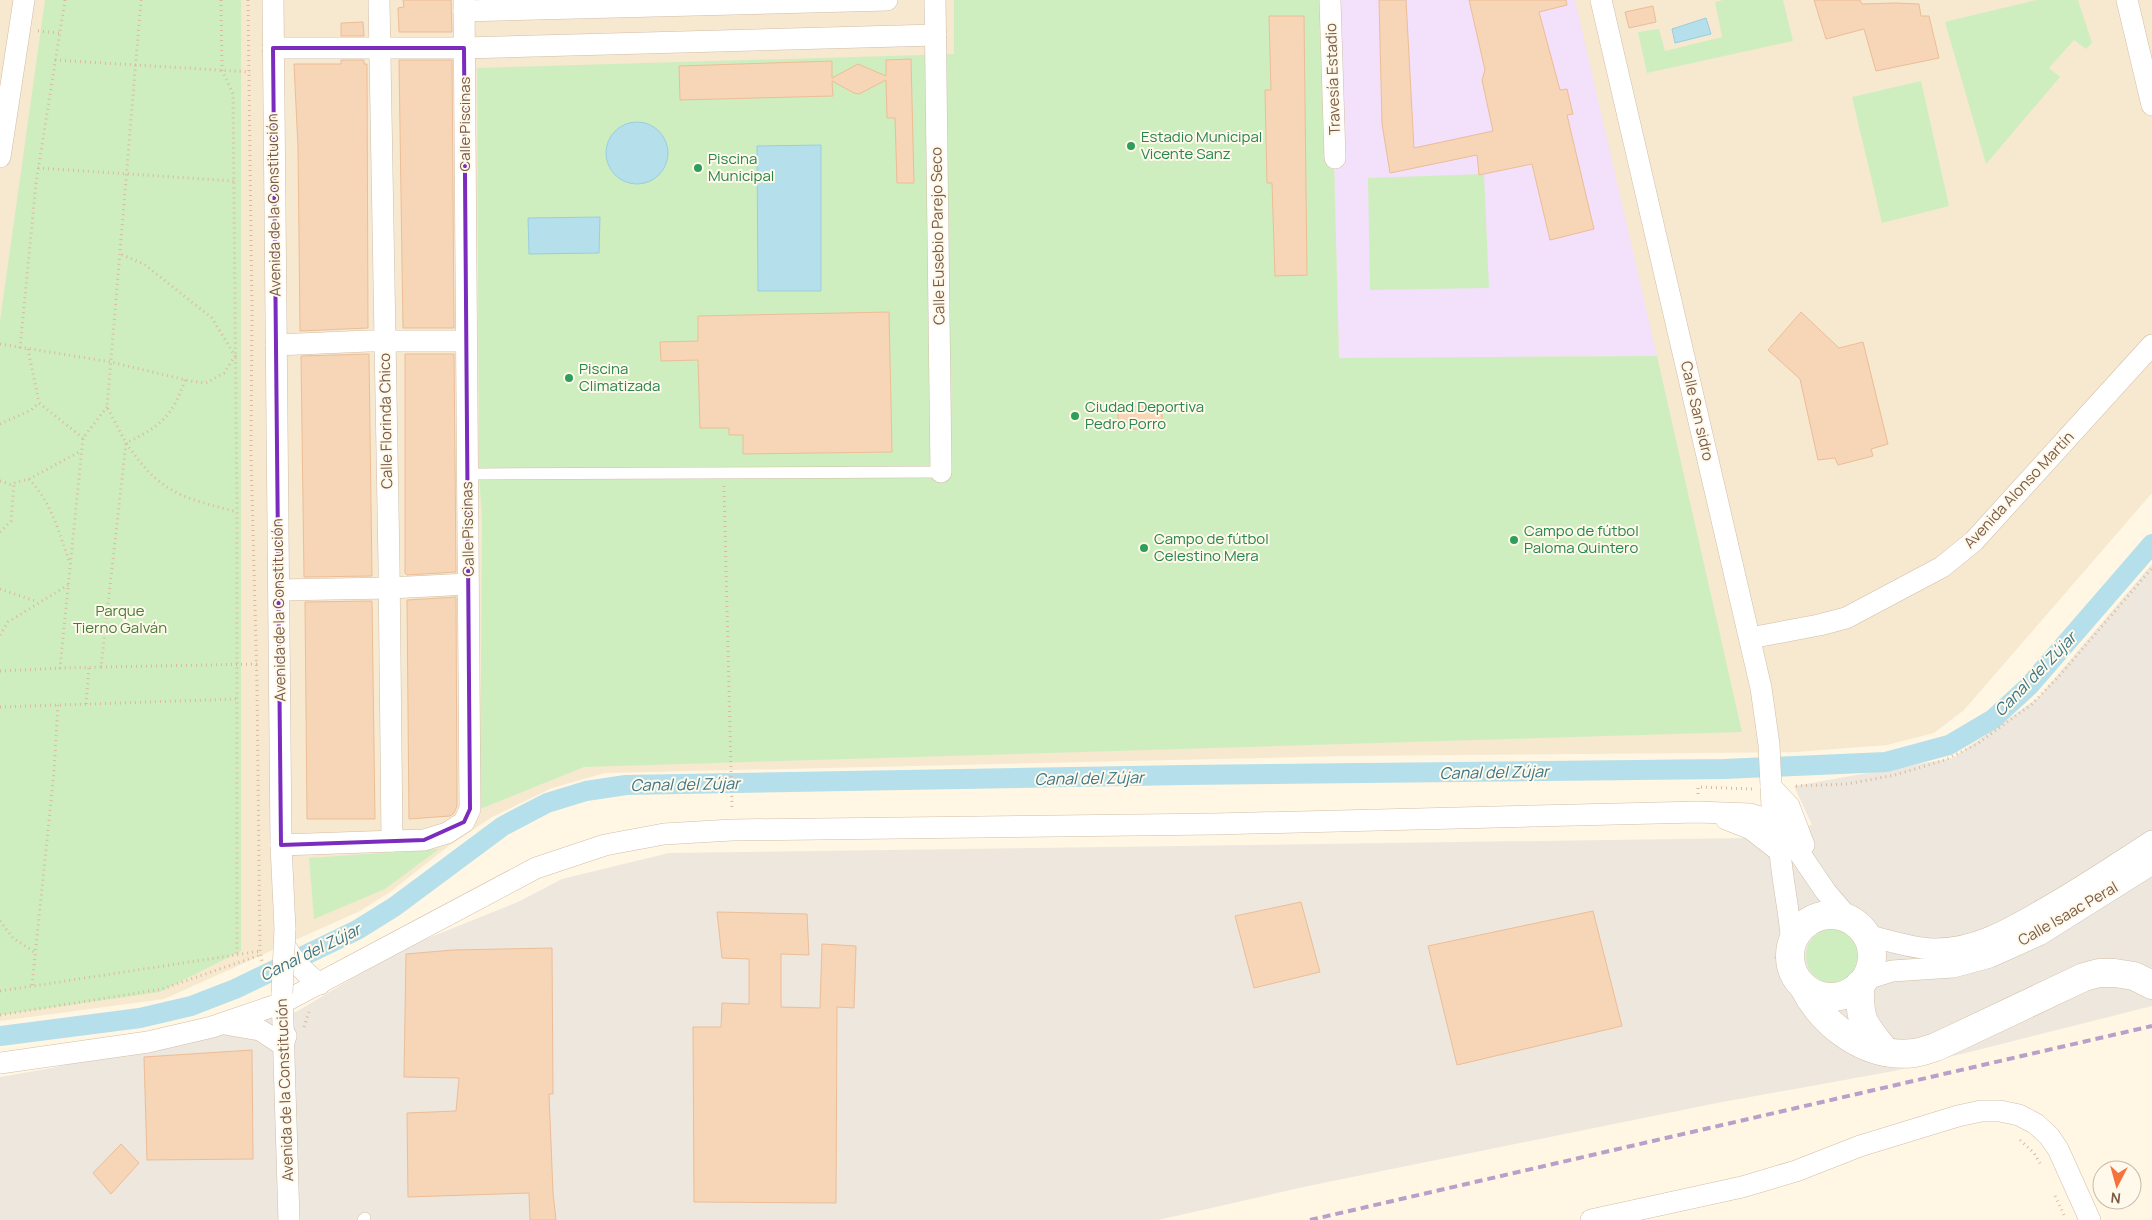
<svg xmlns="http://www.w3.org/2000/svg" width="2152" height="1220" viewBox="0 0 2152 1220" font-family="Manrope,sans-serif">
  <style>
    .residential { fill: #f7e8d0 }
    .industrial { fill: #ede7de }
    .education { fill: #f3e0fb }
    .green { fill: #cfeec0 }
    .water { fill: #b5dfea; stroke: #9acedd }
    .lines { fill: none; stroke-linecap: round; stroke-linejoin: round }
    .canal { stroke: #b5dfea; stroke-width: 20 }
    .building { fill: #f7d5b7; stroke: #ecbd96 }
    .lane-casing { stroke: #d1bea8; stroke-width: 12 }
    .street-casing { stroke: #d1bea8; stroke-width: 22 }
    .secondary-casing { stroke: #d7c0a8; stroke-width: 29 }
    .path { stroke: #dcb99a; stroke-width: 3; stroke-dasharray: 1 4; stroke-linecap: butt }
    .lane { stroke: #fff; stroke-width: 11 }
    .street { stroke: #fff; stroke-width: 21 }
    .secondary { stroke: #fff; stroke-width: 28 }
    .rail { stroke: #b9a0ca; stroke-width: 4; stroke-dasharray: 8 5; stroke-linecap: butt }
    .street-bridge-casing { stroke: #d1bea8; stroke-width: 22; stroke-linecap: butt }
    .street-bridge { stroke: #fff; stroke-width: 21 }
    .marked { fill: none; stroke: #7b2cbf; stroke-width: 4; stroke-linejoin: round }
    .leisure-dot { fill: #2e9e5b; stroke: #fff9eb; stroke-width: 2 }
    .labels { text-anchor: middle; stroke-width: 4; stroke-linejoin: round; paint-order: stroke }
    .street-label { font-size: 15px; fill: #7a5c46; stroke: #fff9eb }
    .leisure-label { font-size: 15px; fill: #27864d; stroke: #fff9eb; text-anchor: start }
    .park-label { font-size: 15px; fill: #487a3a; stroke: #fff9eb }
    .water-label { font-size: 16px; font-style: italic; fill: #3a7688; stroke: #fff9eb }
  </style>
  <rect width="100%" height="100%" fill="#fff6e3"/>
  <polygon class="residential" points="0,0 2152,0 2152,493 1964,710 1934,733 1887,745 1796,752 1343,756 605,773 552,788 492,817 446,848 390,892 360,911 164,999 0,1021"/>
  <polygon class="industrial" points="2152,564 2152,1006 1894,1071 1717,1103 1308,1186 1158,1220 0,1220 0,1077 52,1068 296,1012 385,959 426,939 518,902 562,879 669,853 1749,838 1812,825 1794,786 1953,758 2038,698"/>
  <polygon class="education" points="1330,0 1575,0 1657,356 1339,358"/>
  <g class="green">
    <polygon points="45,0 241,0 241,951 160,992 0,1015 0,321"/>
    <polygon points="954,0 1330,0 1339,358 1657,356 1742,732 584,767 480,809 482,519 479,474 477,68 954,54"/>
    <polygon points="1723,0 1783,0 1793,41 1647,73 1638,32 1659,29 1665,51 1722,37 1715,2"/>
    <polygon points="2036,0 2078,0 2092,43 2086,49 2074,40 2049,68 2060,77 1986,164 1945,22"/>
    <polygon points="1921,81 1949,206 1882,223 1852,97"/>
    <polygon points="1484,174 1489,288 1370,290 1368,178"/>
    <polygon points="439,849 385,889 314,919 309,858"/>
    <circle cx="1834" cy="956" r="28"/>
  </g>
  <g class="water">
    <polygon points="1706,18 1711,34 1675,43 1672,29"/>
    <circle cx="637" cy="153" r="31"/>
    <polygon points="821,145 821,291 758,291 757,146"/>
    <polygon points="600,217 599,253 529,254 528,218"/>
  </g>
  <g class="lines">
    <polyline class="canal" points="0,1036 140,1018 191,1006 235,989 357,930 394,907 503,826 547,803 586,791 626,785 1185,775 1724,769 1886,762 1949,745 1993,719 2029,686 2152,544"/>
  </g>
  <g class="building">
    <polygon points="403,0 451,0 452,32 399,32 398,8 404,7"/>
    <polygon points="1379,0 1406,0 1414,148 1493,131 1482,80 1485,70 1469,0 1566,0 1567,5 1539,12 1560,90 1567,89 1573,114 1567,115 1594,229 1550,240 1532,164 1479,175 1477,155 1390,173 1382,124"/>
    <polygon points="1814,0 1860,0 1862,4 1896,3 1919,4 1921,16 1929,16 1939,58 1876,71 1864,29 1826,39"/>
    <polygon points="1653,6 1656,22 1629,28 1625,12"/>
    <polygon points="1269,16 1304,16 1307,275 1275,276 1272,183 1267,183 1265,90 1271,90"/>
    <polygon points="363,22 364,36 341,36 341,23"/>
    <polygon points="911,59 914,183 897,183 895,118 887,118 886,80 859,94 854,93 832,81 833,96 680,100 679,66 832,61 832,78 858,64 886,76 886,60"/>
    <polygon points="341,60 364,60 364,64 367,64 368,328 300,331 298,147 294,64 341,64"/>
    <polygon points="399,60 452,60 454,328 403,328"/>
    <polygon points="889,312 892,452 743,454 743,435 729,435 729,428 700,428 698,360 661,361 660,342 698,341 698,316"/>
    <polygon points="1801,312 1839,348 1863,342 1888,444 1871,449 1873,456 1838,465 1835,458 1818,460 1800,379 1768,350"/>
    <polygon points="369,354 372,576 304,577 301,356"/>
    <polygon points="405,354 454,354 456,572 407,575 405,573"/>
    <polygon points="1162,406 1162,428 1118,430 1118,407"/>
    <polygon points="456,597 457,806 454,813 450,816 409,819 407,600"/>
    <polygon points="372,601 375,819 307,819 305,602"/>
    <polygon points="1301,902 1320,972 1254,988 1235,916"/>
    <polygon points="1593,911 1622,1026 1457,1065 1428,946"/>
    <polygon points="717,912 807,914 809,955 781,954 781,1007 820,1008 822,944 856,946 854,1008 837,1007 836,1203 694,1202 693,1027 721,1027 722,1003 749,1004 749,959 722,958"/>
    <polygon points="552,948 553,1094 549,1094 553,1193 556,1220 530,1220 529,1193 408,1197 407,1113 456,1111 459,1078 404,1077 406,954 453,950"/>
    <polygon points="252,1050 253,1159 147,1160 144,1057"/>
    <polygon points="121,1144 139,1163 111,1194 93,1173"/>
  </g>
  <g class="lines">
    <g class="lane-casing">
      <g id="lane">
        <polyline points="479,474 941,472"/>
        <polyline points="363,1220 365,1218"/>
      </g>
    </g>
    <g class="street-casing">
      <g id="street">
        <polyline points="273,0 281,845 285,929"/>
        <polyline points="379,0 389,564 392,841"/>
        <polyline points="935,0 941,472"/>
        <polyline points="1330,0 1335,158"/>
        <polyline points="1601,0 1761,688 1769,745 1772,807 1779,823 1826,892 1849,919"/>
        <polyline points="2127,0 2152,105"/>
        <polyline points="464,11 887,0"/>
        <polyline points="273,48 464,48 936,35"/>
        <polyline points="0,157 24,0"/>
        <polyline points="276,345 368,341 466,341"/>
        <polyline points="279,590 390,588 468,584"/>
        <polyline points="1750,638 1819,625 1846,618 1942,567 1974,541 2152,345"/>
        <polyline points="1771,787 1789,806 1804,845"/>
        <polyline points="1726,819 1751,829 1778,850"/>
        <path d="M1779,823C1778,864 1789,904 1792,945"/>
        <polyline points="281,845 424,840 447,833 464,822 470,809 464,0"/>
        <path d="M1866,935C1887,940 1910,948 1933,949C1976,950 2013,927 2049,906C2084,886 2118,863 2152,841"/>
        <path d="M285,946C295,962 304,973 320,984"/>
        <polyline points="1863,980 1892,971 1953,967 1990,957 2039,935 2152,864"/>
        <polyline points="282,993 289,1220"/>
        <polyline points="225,1024 260,1030 283,1045 286,1036"/>
        <polyline points="0,1063 148,1042 212,1027 282,1003 536,868 605,845 664,834 732,830 1215,824 1698,812 1750,814 1779,823"/>
        <polyline points="1591,1220 1742,1187 1796,1171 1860,1146 1958,1116 1981,1111 2000,1111 2019,1115 2036,1124 2049,1136 2058,1149 2090,1220"/>
      </g>
    </g>
    <g class="secondary-casing">
      <g id="secondary">
        <circle cx="1831" cy="956" r="41"/>
        <path d="M1860,984C1859,1022 1863,1023 1886,1052"/>
        <path d="M1803,986C1823,1026 1867,1059 1914,1053C1922,1052 1929,1049 1936,1047L2084,977L2099,973H2115L2134,976L2152,985"/>
      </g>
    </g>
    <g class="path">
      <polyline points="221,0 222,70 233,94 237,512 237,955"/>
      <polyline points="248,0 252,313 251,454 257,685 260,951 262,961"/>
      <polyline points="38,31 59,33"/>
      <polyline points="55,60 250,72"/>
      <polyline points="38,168 234,181"/>
      <polyline points="0,344 111,362 190,381 206,383 224,373 235,356 212,318 144,264 120,254"/>
      <polyline points="20,348 36,183 65,0"/>
      <polyline points="28,349 39,403"/>
      <path d="M185,380C172,417 161,426 126,443C136,457 146,471 160,482C181,499 211,505 237,512"/>
      <polyline points="107,407 83,438 60,668 101,667 126,443 107,407 141,0"/>
      <polyline points="0,424 31,410 39,403 83,438"/>
      <path d="M29,479C51,502 59,532 69,561"/>
      <polyline points="0,481 10,484 29,479 81,451"/>
      <polyline points="724,486 732,810"/>
      <polyline points="0,532 11,521 14,483"/>
      <polyline points="0,589 38,602"/>
      <polyline points="0,635 8,622 68,585"/>
      <polyline points="101,667 258,664"/>
      <polyline points="0,671 60,668"/>
      <polyline points="86,704 89,667"/>
      <polyline points="0,707 237,699"/>
      <polyline points="1796,786 1847,784 1895,775 1945,760 1977,744 2032,704 2060,675 2152,568"/>
      <polyline points="1698,794 1698,787 1753,789"/>
      <polyline points="0,921 13,938 36,953"/>
      <polyline points="1776,957 1781,978"/>
      <polyline points="32,985 54,772 58,705"/>
      <polyline points="0,991 261,951"/>
      <polyline points="0,1015 162,989 260,955"/>
      <polyline points="304,1027 309,1012"/>
      <polyline points="2020,1140 2034,1153 2041,1165"/>
      <polyline points="2055,1196 2064,1215"/>
    </g>
    <use href="#lane" class="lane"/>
    <use href="#street" class="street"/>
    <use href="#secondary" class="secondary"/>
    <polyline class="rail" points="1310,1220 2152,1026"/>
    <g class="street-bridge-casing">
      <polyline id="street-bridge" points="282,993 285,929"/>
    </g>
    <use href="#street-bridge" class="street-bridge"/>
  </g>
  <path class="marked" d="M273,48H464L470,809L464,822L424,840L281,845Z"/>
  <g class="leisure-dot">
    <circle cx="1131" cy="146" r="5"/>
    <circle cx="698" cy="168" r="5"/>
    <circle cx="569" cy="378" r="5"/>
    <circle cx="1075" cy="416" r="5"/>
    <circle cx="1514" cy="540" r="5"/>
    <circle cx="1144" cy="548" r="5"/>
  </g>
  <g class="labels">
    <g class="street-label">
      <text transform="translate(1333 79) rotate(-92)" y="5">Travesía Estadio</text>
      <text transform="translate(465 124) rotate(-90)" y="5">Calle Piscinas</text>
      <text transform="translate(274 205) rotate(-91)" y="5">Avenida de la Constitución</text>
      <text transform="translate(938 236) rotate(-91)" y="5">Calle Eusebio Parejo Seco</text>
      <text transform="translate(1697 411) rotate(77)" y="5">Calle San sidro</text>
      <text transform="translate(386 421) rotate(-91)" y="5">Calle Florinda Chico</text>
      <text transform="translate(2019 490) rotate(-47)" y="5">Avenida Alonso Martín</text>
      <text transform="translate(468 529) rotate(-91)" y="5">Calle Piscinas</text>
      <text transform="translate(279 610) rotate(-91)" y="5">Avenida de la Constitución</text>
      <text transform="translate(2068 914) rotate(-30)" y="5">Calle Isaac Peral</text>
      <text transform="translate(285 1090) rotate(-92)" y="5">Avenida de la Constitución</text>
    </g>
    <g class="leisure-label">
      <text x="1141" y="142">Estadio Municipal<tspan x="1141" dy="17">Vicente Sanz</tspan></text>
      <text x="708" y="164">Piscina<tspan x="708" dy="17">Municipal</tspan></text>
      <text x="579" y="374">Piscina<tspan x="579" dy="17">Climatizada</tspan></text>
      <text x="1085" y="412">Ciudad Deportiva<tspan x="1085" dy="17">Pedro Porro</tspan></text>
      <text x="1524" y="536">Campo de fútbol<tspan x="1524" dy="17">Paloma Quintero</tspan></text>
      <text x="1154" y="544">Campo de fútbol<tspan x="1154" dy="17">Celestino Mera</tspan></text>
    </g>
    <g class="park-label">
      <text x="120" y="616">Parque<tspan x="120" dy="17">Tierno Galván</tspan></text>
    </g>
    <g class="water-label">
      <text transform="translate(2035 674) rotate(-46)" y="6">Canal del Zújar</text>
      <text transform="translate(1494 772) rotate(-1)" y="6">Canal del Zújar</text>
      <text transform="translate(1089 778) rotate(-1)" y="6">Canal del Zújar</text>
      <text transform="translate(685 784) rotate(-1)" y="6">Canal del Zújar</text>
      <text transform="translate(310 952) rotate(-26)" y="6">Canal del Zújar</text>
    </g>
  </g>
  <g transform="translate(2117 1185) rotate(186)"><circle r="24" fill="#fff9eb" stroke="#cabaa9"/>
  <path d="M0-4L9 19L0 12L-9 19Z" fill="#f6723b"/>
  <text y="-8" font-size="14" font-weight="bold" text-anchor="middle" fill="#7a5c46">N</text>
  </g>
</svg>
